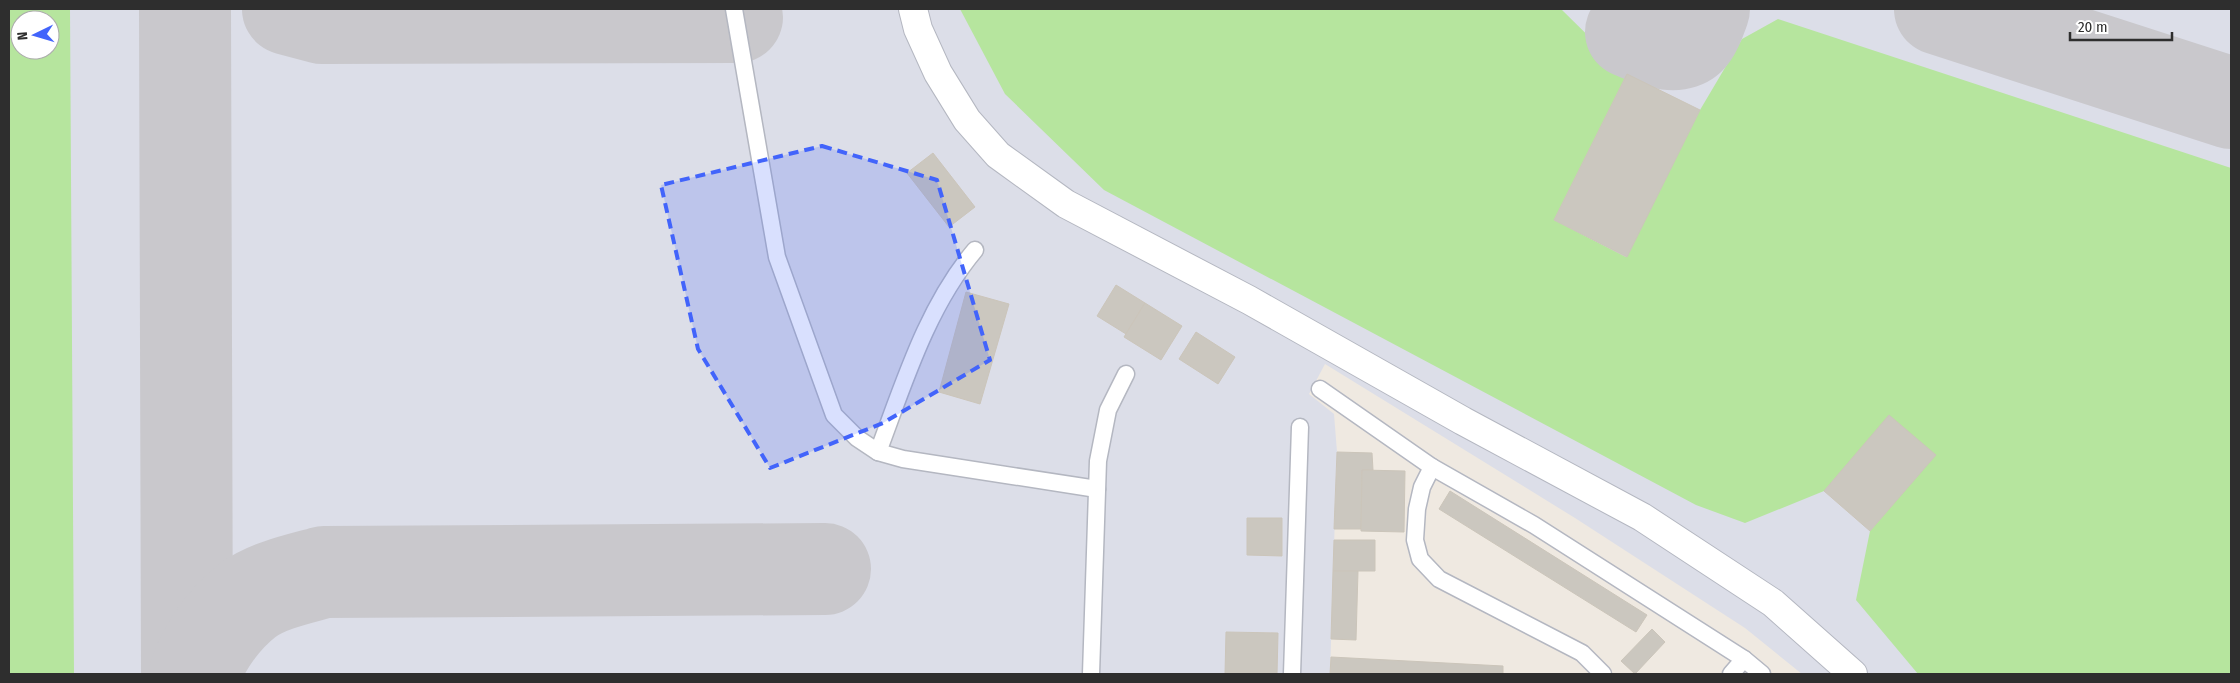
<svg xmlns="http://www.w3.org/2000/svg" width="2240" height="683" viewBox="0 0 2240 683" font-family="'Fira Sans Condensed',sans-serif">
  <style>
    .airport { fill: #dcdee8; fill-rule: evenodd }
    .green { fill: #b6e59e; fill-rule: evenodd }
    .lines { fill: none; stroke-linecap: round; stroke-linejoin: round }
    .taxiway { stroke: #c9c8cc; stroke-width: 92 }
    .building { fill: #cbc7bf; stroke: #cbc5ba }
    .lane-casing { stroke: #b4b7c1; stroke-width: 19 }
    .street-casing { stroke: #b4b7c1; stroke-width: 30 }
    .lane { stroke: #fff; stroke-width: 16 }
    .street { stroke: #fff; stroke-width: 28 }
    .marked { fill: #4264fb; fill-opacity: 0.2; stroke: #4264fb; stroke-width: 4; stroke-dasharray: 10 6; stroke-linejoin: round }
  </style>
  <rect width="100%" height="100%" fill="#efe9e1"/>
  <path class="airport" d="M9,9H2231V674H1802L1745,628L1575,518L1325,364L1309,394L1334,414L1337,452L1330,674H9ZM20,20H50V50H20Z"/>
  <g class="green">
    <path d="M9,9H70L74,674H9ZM20,20H50V50H20Z"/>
    <polygon points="960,9 1561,9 1627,74 1554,220 1626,257 1700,110 1742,39 1778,19 2231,168 2231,674 1918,674 1856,600 1870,531 1935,455 1889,416 1824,491 1745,523 1696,505 1104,190 1005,94"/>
  </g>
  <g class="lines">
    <g class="taxiway">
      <polyline points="185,9 187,674"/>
      <polyline points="288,9 322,18 737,17"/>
      <polyline points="1940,9 2231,103"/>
      <path d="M1631,32C1647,38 1680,55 1693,34C1698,27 1701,17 1704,9"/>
      <path d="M195,674C204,646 225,618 248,600C269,585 299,579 324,572L825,569"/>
    </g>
  </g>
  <g class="building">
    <polygon points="1627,74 1700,110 1627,257 1554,220"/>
    <polygon points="933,153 975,207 949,227 907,173"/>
    <polygon points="1116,285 1145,303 1126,334 1097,316"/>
    <polygon points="966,292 1009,304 980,404 939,392"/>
    <polygon points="1145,303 1182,326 1161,360 1124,337"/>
    <polygon points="1196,332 1235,357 1218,384 1179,359"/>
    <polygon points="1889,415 1936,455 1870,531 1824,491"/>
    <polygon points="1337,452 1372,453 1373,470 1362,470 1361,529 1334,529"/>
    <polygon points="1362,470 1405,471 1404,532 1361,531"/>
    <polygon points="1450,491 1647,615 1636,632 1439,509"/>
    <polygon points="1247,518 1282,518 1282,556 1247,555"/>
    <polygon points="1334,540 1375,540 1375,571 1333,571"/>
    <polygon points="1333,571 1358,571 1356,640 1331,639"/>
    <polygon points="1652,629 1665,642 1635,674 1621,661"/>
    <polygon points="1226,632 1278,633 1277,674 1225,674"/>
    <polygon points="1331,657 1503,666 1503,674 1330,674"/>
  </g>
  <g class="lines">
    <g class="lane-casing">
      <g id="lane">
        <polyline points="734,9 777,257 834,415 857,438 878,452 903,459 1097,489"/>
        <polyline points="1320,389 1432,467 1534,525 1744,659 1762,674"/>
        <path d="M878,452C904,383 927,307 975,250"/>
        <polyline points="1432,467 1422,487 1417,509 1415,540 1420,559 1439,579 1582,653 1603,674"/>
        <polyline points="1091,674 1098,461 1108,410 1126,374"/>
        <polyline points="1292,674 1300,427"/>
        <polyline points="1731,674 1744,659"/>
      </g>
    </g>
    <g class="street-casing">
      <polyline id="street" points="913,9 918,29 938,73 967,120 998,155 1066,204 1249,300 1463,421 1642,517 1773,603 1853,674"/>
    </g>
    <use href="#lane" class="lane"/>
    <use href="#street" class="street"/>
  </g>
  <path class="marked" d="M822,146L937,180L990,360L883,423L770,468L698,349L661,185Z"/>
  <rect width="2240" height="683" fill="none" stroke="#2e2e2e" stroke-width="20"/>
  <g transform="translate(35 35) rotate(265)"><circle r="24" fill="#ffffff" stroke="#ababab"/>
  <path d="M0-4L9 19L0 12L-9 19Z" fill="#4264fb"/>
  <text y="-8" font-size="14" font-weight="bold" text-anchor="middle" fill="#2e2e2e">N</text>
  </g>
  <path d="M2070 32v8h102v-8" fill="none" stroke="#2e2e2e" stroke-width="2.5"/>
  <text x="2078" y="32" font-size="15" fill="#2e2e2e" stroke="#ffffff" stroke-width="4" paint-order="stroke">20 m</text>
</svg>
